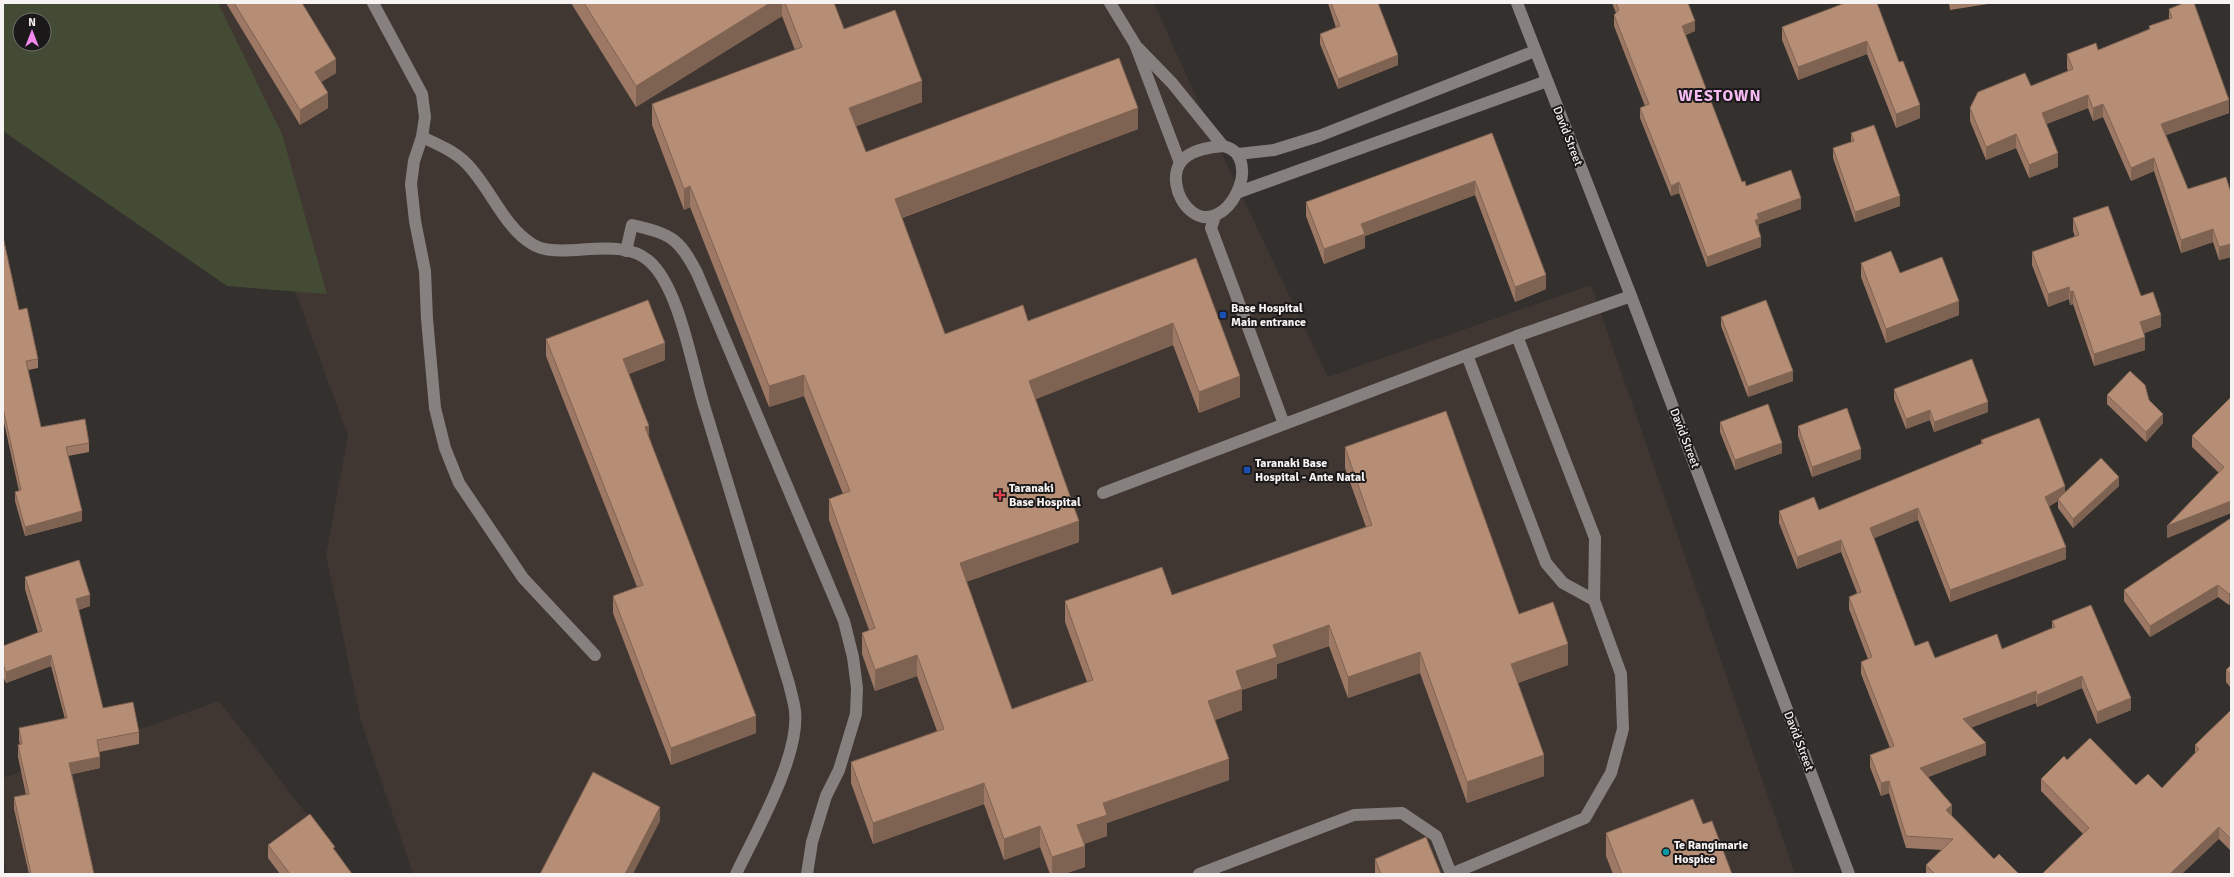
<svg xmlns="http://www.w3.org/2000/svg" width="2234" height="877" viewBox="0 0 2234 877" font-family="Signika,sans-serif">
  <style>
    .built { fill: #413732 }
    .green { fill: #444b34; fill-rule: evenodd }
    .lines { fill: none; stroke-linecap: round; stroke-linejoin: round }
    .service { stroke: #86817f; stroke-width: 12 }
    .tertiary { stroke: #86817f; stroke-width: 12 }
    .wall { fill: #9d7965 }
    .shaded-wall { fill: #7f6352 }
    .building { fill: #b68d75; stroke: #7f6352 }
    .transit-dot { fill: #1a4fb4; stroke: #1a1818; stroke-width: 1.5 }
    .health-dot { fill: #e0444e; stroke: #1a1818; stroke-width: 1.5 }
    .culture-dot { fill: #0f9aa8; stroke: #1a1818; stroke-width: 1.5 }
    .labels { text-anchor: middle; stroke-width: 4; stroke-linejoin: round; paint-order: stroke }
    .street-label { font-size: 12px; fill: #f6f3f2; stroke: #1a1818 }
    .poi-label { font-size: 12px; font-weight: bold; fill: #f6f3f2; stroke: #1a1818; text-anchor: start }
    .district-label { font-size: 16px; font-weight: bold; letter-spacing: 1px; fill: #f6bbf3; stroke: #1a1818 }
  </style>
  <rect width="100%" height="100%" fill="#33302e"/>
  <g class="built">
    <polygon points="174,3 1154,3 1213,135 1328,377 1591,285 1795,874 413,874 361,721 326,555 348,436 215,71"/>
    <polygon points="219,701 353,874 7,874 3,853 3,778"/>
  </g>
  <path class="green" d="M3,3H218L282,134L327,294L227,286L3,131ZM20,20H44V44H20Z"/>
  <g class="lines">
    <g class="service">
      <polyline points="373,3 422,94 425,117 422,137 414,161 411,184 415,221 425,271 427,319 435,408 445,448 459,483 523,578 595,655"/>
      <polyline points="1110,3 1135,44 1180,163"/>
      <polyline points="1138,48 1172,83 1223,146"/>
      <path d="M422,137C437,144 454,151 466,163C490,187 503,226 532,244C560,262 618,234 649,261C680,288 692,368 705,409C733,500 761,592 789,684C791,693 794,702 795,711C800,756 756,832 736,874"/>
      <path d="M1223,146C1267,156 1226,240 1191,211C1176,199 1168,169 1187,156C1197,149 1211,147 1223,146Z"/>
      <polyline points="1238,154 1274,150 1319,136 1535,51"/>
      <polyline points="1239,192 1547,81"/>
      <polyline points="1215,216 1211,228 1284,424"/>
      <path d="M626,251L632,225C671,234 679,238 697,273L844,621L853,657L857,688L856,714L839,770L826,796L812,842L807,874"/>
      <polyline points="1467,355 1546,563 1563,583 1594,600"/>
      <polyline points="1103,493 1517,336 1631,296"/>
      <polyline points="1199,874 1354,815 1402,813 1436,836 1451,874 1585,818 1611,773 1623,729 1621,674 1594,600 1595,538 1517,336"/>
    </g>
    <polyline class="tertiary" points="1517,3 1631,296 1849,874"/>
  </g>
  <g class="wall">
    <polygon points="226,3 302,3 336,73 321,82 328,108 300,125"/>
    <polygon points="571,3 834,3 844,29 922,102 856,126 866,152 1138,129 902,218 945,334 1028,321 1196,258 1240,397 1199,413 1173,345 1035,399 1079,542 966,582 1012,709 1087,682 1065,622 1065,601 1172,595 1366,527 1345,468 1345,447 1519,614 1568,665 1518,683 1544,776 1467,803 1420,673 1348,698 1329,646 1277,664 1277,678 1242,690 1242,710 1215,720 1229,780 1107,823 1107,836 1084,844 1085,867 1064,874 1050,874 1040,847 1004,860 984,804 873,844 851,783 851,762 937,731 917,676 875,691 862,654 862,633 869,630 829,520 829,499 843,494 804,396 769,407 690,207 684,210 652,125 652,104 795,50 782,16 636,107"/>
    <polygon points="1328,3 1378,3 1398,65 1338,89 1320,44 1320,34 1336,28"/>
    <polygon points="1612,3 1688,3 1695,31 1685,35 1742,182 1746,186 1801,209 1759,224 1759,230 1761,247 1707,267 1679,193 1671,196 1640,118 1640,108 1645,106 1614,26 1614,15 1616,13"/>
    <polygon points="1845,3 1920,118 1896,128 1867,54 1798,80 1782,40 1782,27"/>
    <polygon points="1949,3 1994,3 1950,10"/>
    <polygon points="2169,9 2229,113 2166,135 2188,189 2231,193 2231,257 2219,260 2213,242 2181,253 2154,171 2131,181 2103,117 2093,121 2088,108 2046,124 2058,167 2029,178 2016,148 1986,160 1970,121 1970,108 2031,86 2068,71 2067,68 2067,54 2098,50 2149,29 2149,26 2169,19"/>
    <polygon points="1492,133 1546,289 1515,302 1475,195 1365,236 1365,248 1324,264 1306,216 1306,202"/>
    <polygon points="1851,133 1900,206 1855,222 1833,158 1833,148 1851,142"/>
    <polygon points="2073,218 2141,296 2161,327 2143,333 2145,350 2094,366 2073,304 2070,305 2069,299 2048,307 2032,265 2032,252 2075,237 2073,231"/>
    <polygon points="3,237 19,310 38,359 38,368 28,370 41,427 89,443 89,452 68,456 82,521 25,536 15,501 15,492 19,491 3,418"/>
    <polygon points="1861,263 1900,273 1959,315 1886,343 1861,277"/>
    <polygon points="1721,317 1793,381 1748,397 1721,326"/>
    <polygon points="546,339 665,360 629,374 649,437 756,733 671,765 613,613 613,596 637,587 546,356"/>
    <polygon points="1894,389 1988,412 1934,432 1930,420 1906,429 1894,399"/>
    <polygon points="2107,395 2149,400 2163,423 2146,442 2107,404"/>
    <polygon points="2231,397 2231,513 2167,538 2219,473 2192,447 2192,436"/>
    <polygon points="1720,422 1782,453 1735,470 1720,432"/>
    <polygon points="1798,426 1861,459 1812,477 1798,436"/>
    <polygon points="1981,440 2065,492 2119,486 2073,528 2058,508 2058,501 2049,506 2066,559 1950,602 1918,520 1874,538 1915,646 1935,658 2002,649 2052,628 2052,621 2131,710 2097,724 2082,688 2037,707 2036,703 1971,727 1986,755 1928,777 1952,816 1994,859 2019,874 1926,874 1926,865 1942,850 1906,848 1889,793 1881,796 1870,767 1870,755 1890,748 1861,674 1861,662 1868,659 1849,609 1849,597 1857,593 1841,552 1797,569 1779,523 1779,511 1819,510 1981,444"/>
    <polygon points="2231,518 2229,605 2218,597 2150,637 2124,601 2124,590"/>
    <polygon points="25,577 90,606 78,610 103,708 139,732 139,744 99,752 100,768 72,774 94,874 29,874 14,809 14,797 26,795 18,757 18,745 20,745 19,740 19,728 65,719 51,666 6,683 3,676 3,646 38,633 25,589"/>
    <polygon points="2231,665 2231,688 2226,682 2226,670"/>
    <polygon points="2231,710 2231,851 2219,839 2083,834 2041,791 2041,779 2067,760 2136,785 2162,788 2195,753 2195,745"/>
    <polygon points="1703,824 1732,874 1613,874 1606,856 1606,833"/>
    <polygon points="268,845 335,850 352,874 280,874 268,858"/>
    <polygon points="1375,859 1441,874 1375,874"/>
  </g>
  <g class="shaded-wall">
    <polygon points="770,3 782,3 782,16 636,107 636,86"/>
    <polygon points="1695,21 1695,31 1682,37 1682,26"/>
    <polygon points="1867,41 1867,54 1798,80 1798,67"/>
    <polygon points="1398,55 1398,65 1338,89 1338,79"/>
    <polygon points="336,59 336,73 315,86 315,72"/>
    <polygon points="922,81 922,102 849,129 849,108"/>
    <polygon points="328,93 328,108 300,125 300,110"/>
    <polygon points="2088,95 2088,108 2042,126 2042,113"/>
    <polygon points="2229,100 2229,113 2161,137 2161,124"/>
    <polygon points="2103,104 2103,117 2093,121 2093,108"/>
    <polygon points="1920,105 1920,118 1896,128 1896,114"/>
    <polygon points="1138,108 1138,129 895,220 895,199"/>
    <polygon points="2016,134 2016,148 1986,160 1986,147"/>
    <polygon points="2058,153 2058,167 2029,178 2029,165"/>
    <polygon points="2154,158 2154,171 2131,181 2131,168"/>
    <polygon points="1475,181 1475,195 1365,236 1365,248 1324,264 1324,249 1361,224"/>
    <polygon points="1679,182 1679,193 1671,196 1671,186"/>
    <polygon points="690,186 690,207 684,210 684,189"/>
    <polygon points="1900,196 1900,206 1855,222 1855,212"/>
    <polygon points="1801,198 1801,209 1759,224 1759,229 1755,220 1757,214"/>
    <polygon points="2213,229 2213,242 2181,253 2181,240"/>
    <polygon points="1761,237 1761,247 1707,267 1707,257"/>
    <polygon points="2231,244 2231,257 2219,260 2219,247"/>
    <polygon points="1546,275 1546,289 1515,302 1515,287"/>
    <polygon points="2069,287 2069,299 2048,307 2048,294"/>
    <polygon points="2073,291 2073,304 2070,305 2070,292"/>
    <polygon points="1959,301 1959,315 1886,343 1886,329"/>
    <polygon points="2161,315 2161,327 2140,335 2140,322"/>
    <polygon points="1173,323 1173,345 1029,402 1029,381"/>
    <polygon points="2145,337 2145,350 2094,366 2094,354"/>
    <polygon points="665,343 665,360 623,376 623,359"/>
    <polygon points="1793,371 1793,381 1748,397 1748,387"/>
    <polygon points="804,375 804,396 769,407 769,386"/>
    <polygon points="1240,376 1240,397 1199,413 1199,392"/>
    <polygon points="1988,402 1988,412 1934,432 1934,422"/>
    <polygon points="1930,410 1930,420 1906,429 1906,419"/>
    <polygon points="2163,414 2163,423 2146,442 2146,432"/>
    <polygon points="649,426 649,443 645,427"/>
    <polygon points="1782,443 1782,453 1735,470 1735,460"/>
    <polygon points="1861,449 1861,459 1812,477 1812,467"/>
    <polygon points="2119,477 2119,486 2073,528 2073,519"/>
    <polygon points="2065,486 2065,498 2058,499 2058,501 2045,509 2045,497"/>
    <polygon points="2231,501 2231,513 2167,538 2167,526"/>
    <polygon points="1918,508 1918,520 1870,540 1870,528"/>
    <polygon points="82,511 82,521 25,536 25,527"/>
    <polygon points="1079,521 1079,542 960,584 960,563"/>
    <polygon points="1841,540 1841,552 1797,569 1797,557"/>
    <polygon points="2066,547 2066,559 1950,602 1950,590"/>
    <polygon points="2218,585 2218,597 2150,637 2150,626"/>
    <polygon points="2231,592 2231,603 2229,605 2229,594"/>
    <polygon points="90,595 90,606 76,611 76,599"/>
    <polygon points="1329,625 1329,646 1277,664 1277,678 1242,690 1242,710 1208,722 1208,701 1236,671 1273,645"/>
    <polygon points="1568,644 1568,665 1511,685 1511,664"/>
    <polygon points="1420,652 1420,673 1348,698 1348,677"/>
    <polygon points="51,655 51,666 6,683 6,672"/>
    <polygon points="917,655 917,676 875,691 875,670"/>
    <polygon points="2082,676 2082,688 2037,707 2037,695"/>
    <polygon points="2036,691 2036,703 1963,731 1963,719"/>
    <polygon points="2131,698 2131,710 2097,724 2097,712"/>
    <polygon points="756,716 756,733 671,765 671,748"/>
    <polygon points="1986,743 1986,755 1920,780 1920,768"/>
    <polygon points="1544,755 1544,776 1467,803 1467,782"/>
    <polygon points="100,757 100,768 69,775 69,763"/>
    <polygon points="1229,759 1229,780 1107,823 1107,836 1077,846 1077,825 1103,803"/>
    <polygon points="1889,781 1889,793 1881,796 1881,783"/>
    <polygon points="984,783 984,804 873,844 873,823"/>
    <polygon points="1952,805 1952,817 1946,810"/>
    <polygon points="660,807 660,821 633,874 625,874"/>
    <polygon points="1040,826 1040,847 1004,860 1004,839"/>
    <polygon points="2219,827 2219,839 2182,874 2170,874"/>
    <polygon points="1085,846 1085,867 1064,874 1052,874 1052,857"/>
  </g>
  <g class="building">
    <polygon points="234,3 302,3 336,59 315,72 328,93 300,110"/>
    <polygon points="584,3 770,3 636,86"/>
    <polygon points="785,3 834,3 844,29 895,10 922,81 849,108 866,152 1119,58 1138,108 895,199 945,334 1023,305 1028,321 1196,258 1240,376 1199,392 1173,323 1029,381 1079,521 960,563 1012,709 1093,680 1065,601 1162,567 1172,595 1372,525 1345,447 1446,411 1519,614 1553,602 1568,644 1511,664 1544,755 1467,782 1420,652 1348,677 1329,625 1273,645 1277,657 1236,671 1242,689 1208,701 1229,759 1103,803 1107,815 1077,825 1085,846 1052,857 1040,826 1004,839 984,783 873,823 851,762 944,729 917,655 875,670 862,633 875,628 829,499 850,491 804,375 769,386 690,186 684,189 652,104 802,47"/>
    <polygon points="1331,3 1378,3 1398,55 1338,79 1320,34 1340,26"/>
    <polygon points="1616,3 1688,3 1695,21 1682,26 1742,182 1745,181 1746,186 1791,170 1801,198 1757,214 1759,219 1755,220 1761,237 1707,257 1679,182 1671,186 1640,108 1649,104 1614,15 1619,10"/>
    <polygon points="1845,3 1877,3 1899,62 1903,61 1920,105 1896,114 1867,41 1798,67 1782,27"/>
    <polygon points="2184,3 2194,3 2229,100 2161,124 2188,189 2226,177 2231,193 2231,244 2219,247 2213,229 2181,240 2154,158 2131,168 2103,104 2093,108 2088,95 2042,113 2058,153 2029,165 2016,134 1986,147 1970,108 1978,92 2025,73 2031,86 2073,69 2067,54 2096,43 2098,50 2150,29 2149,26 2172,18 2169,9"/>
    <polygon points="1874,125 1900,196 1855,212 1833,148 1854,141 1851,133"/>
    <polygon points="1492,133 1546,275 1515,287 1475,181 1361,224 1365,234 1324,249 1306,202"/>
    <polygon points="2108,206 2141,296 2153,292 2161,315 2140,322 2145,337 2094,354 2073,291 2070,292 2069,287 2048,294 2032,252 2079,235 2073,218"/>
    <polygon points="3,237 19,310 27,308 38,359 26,361 41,427 85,419 89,443 66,447 82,511 25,527 15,492 21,490 3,408"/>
    <polygon points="1891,251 1900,273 1942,257 1959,301 1886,329 1861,263"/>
    <polygon points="648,300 665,343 623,359 649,426 645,427 756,716 671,748 613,596 643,585 546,339"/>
    <polygon points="1766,300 1793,371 1748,387 1721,317"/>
    <polygon points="1972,359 1988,402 1934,422 1930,410 1906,419 1894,389"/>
    <polygon points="2130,371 2145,385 2149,400 2163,414 2146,432 2107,395"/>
    <polygon points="2231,397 2231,501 2167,526 2224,467 2192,436"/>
    <polygon points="1768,404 1782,443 1735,460 1720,422"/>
    <polygon points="1847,408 1861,449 1812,467 1798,426"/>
    <polygon points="2039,418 2065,486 2045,497 2066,547 1950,590 1918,508 1870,528 1915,646 1928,641 1935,658 1997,634 2002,649 2055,627 2052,621 2091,605 2131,698 2097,712 2082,676 2037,695 2036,691 1963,719 1986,743 1920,768 1952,805 1946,810 1994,859 1999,854 2019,874 1935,874 1926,865 1953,839 1906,836 1889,781 1881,783 1870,755 1894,746 1861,662 1872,657 1849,597 1861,592 1841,540 1797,557 1779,511 1814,497 1819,510 1983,443 1981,440"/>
    <polygon points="2101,458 2119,477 2073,519 2058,499"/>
    <polygon points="2231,518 2231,592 2229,594 2218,585 2150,626 2124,590"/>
    <polygon points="79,560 90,595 76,599 103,708 133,702 139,732 97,740 100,757 69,763 94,874 31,874 14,797 29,794 18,745 22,744 19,728 67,718 51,655 6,672 3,664 3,646 42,631 25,577"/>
    <polygon points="2231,665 2231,676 2226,670"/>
    <polygon points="2231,710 2231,839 2219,827 2170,874 2042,874 2089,828 2041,779 2064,756 2067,760 2090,738 2136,785 2148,774 2162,788 2199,749 2195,745"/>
    <polygon points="593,772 660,807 625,874 540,874"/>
    <polygon points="1693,799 1703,824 1712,821 1732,874 1622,874 1606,833"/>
    <polygon points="310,814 335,847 333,848 352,874 290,874 268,845"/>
    <polygon points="1426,837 1441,874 1381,874 1375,859"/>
  </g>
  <g class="transit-dot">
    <rect x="1219" y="311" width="8" height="8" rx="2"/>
    <rect x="1243" y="466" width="8" height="8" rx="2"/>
  </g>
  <path class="health-dot" d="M998 489h4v4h4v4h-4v4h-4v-4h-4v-4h4z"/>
  <circle class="culture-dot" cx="1666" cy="852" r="4"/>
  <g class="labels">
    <g class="street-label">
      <text transform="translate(1568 136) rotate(69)" y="4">David Street</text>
      <text transform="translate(1685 438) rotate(69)" y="4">David Street</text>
      <text transform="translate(1799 741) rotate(69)" y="4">David Street</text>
    </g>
    <g class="poi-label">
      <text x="1231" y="312">Base Hospital<tspan x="1231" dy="14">Main entrance</tspan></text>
      <text x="1255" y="467">Taranaki Base<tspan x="1255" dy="14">Hospital - Ante Natal</tspan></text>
      <text x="1009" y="492">Taranaki<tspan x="1009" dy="14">Base Hospital</tspan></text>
      <text x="1674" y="849">Te Rangimarie<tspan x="1674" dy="14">Hospice</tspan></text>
    </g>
    <g class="district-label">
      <text x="1720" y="101">WESTOWN</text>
    </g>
  </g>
  <rect width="2234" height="877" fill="none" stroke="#f6f3f2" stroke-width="8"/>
  <g transform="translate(32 32)"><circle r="19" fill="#1a1818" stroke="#72706f"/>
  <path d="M0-3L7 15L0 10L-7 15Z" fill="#f489f0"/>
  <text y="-6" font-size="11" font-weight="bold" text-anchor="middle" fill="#f6f3f2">N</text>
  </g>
</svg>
